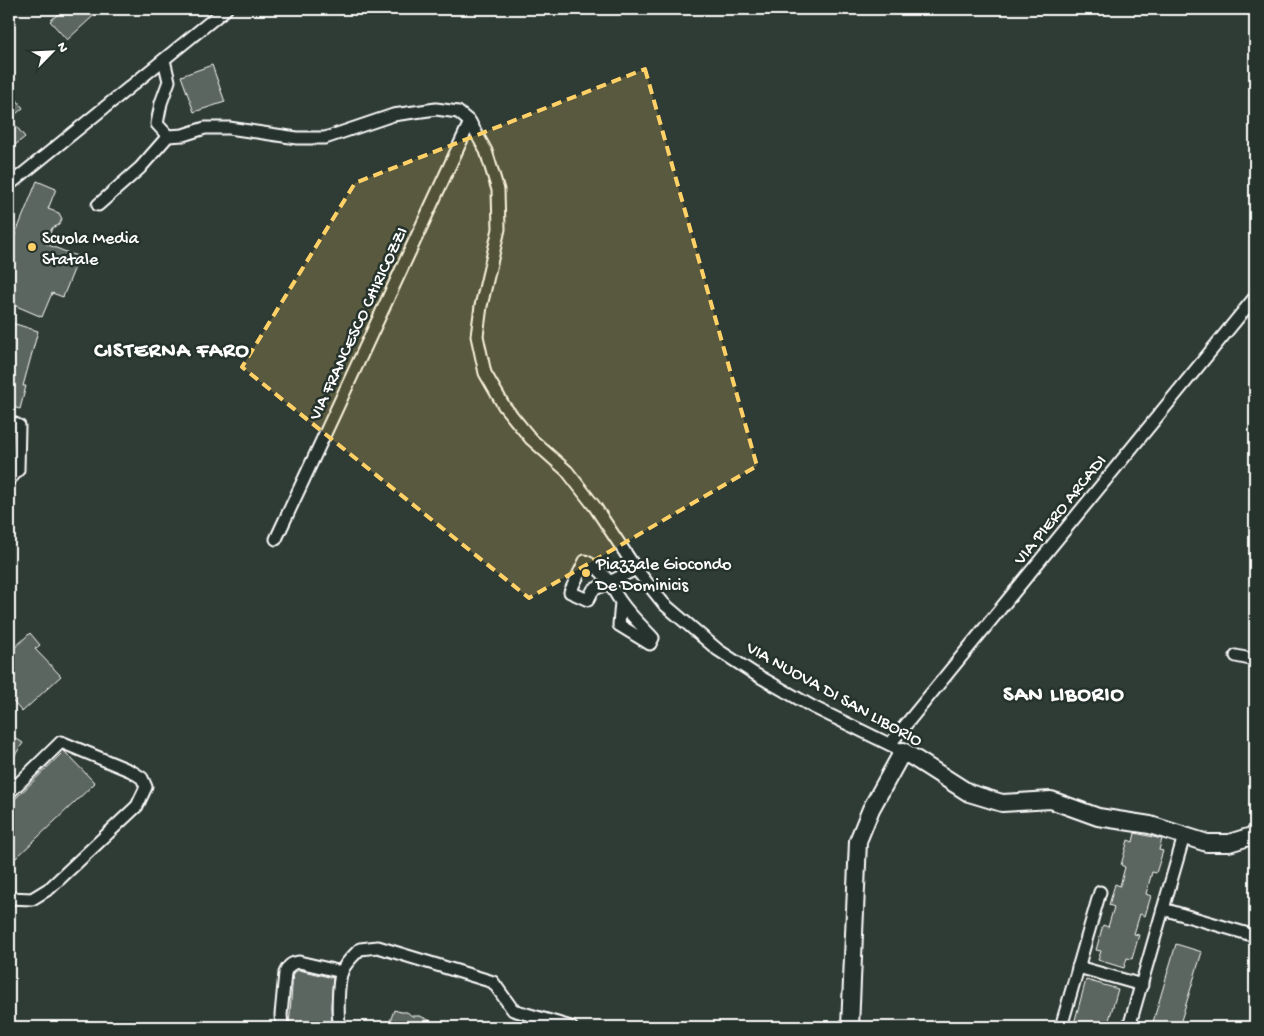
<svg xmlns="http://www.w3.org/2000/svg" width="1264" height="1036" viewBox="0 0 1264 1036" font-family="'Gochi Hand',sans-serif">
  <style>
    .building { fill: #5b6661; stroke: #fff }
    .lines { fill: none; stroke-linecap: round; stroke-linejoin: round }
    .street-casing { stroke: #fff; stroke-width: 15 }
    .secondary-casing { stroke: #fff; stroke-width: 20 }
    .street { stroke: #26332d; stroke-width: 11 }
    .secondary { stroke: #26332d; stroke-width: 16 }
    .marked { fill: #ffd166; fill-opacity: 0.2; stroke: #ffd166; stroke-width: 4; stroke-dasharray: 10 6; stroke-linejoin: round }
    .poi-dot { fill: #ffd166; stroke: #26332d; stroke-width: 2 }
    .labels { text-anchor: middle; stroke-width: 5; stroke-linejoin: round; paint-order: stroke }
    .poi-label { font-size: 18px; fill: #fff; stroke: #26332d; text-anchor: start }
    .street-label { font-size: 18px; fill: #fff; stroke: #26332d }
    .district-label { font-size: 22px; font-weight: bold; letter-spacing: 1px; fill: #fff; stroke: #26332d }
  </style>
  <rect width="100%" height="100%" fill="#2f3b35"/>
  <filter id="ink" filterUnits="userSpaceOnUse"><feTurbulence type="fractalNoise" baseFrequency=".02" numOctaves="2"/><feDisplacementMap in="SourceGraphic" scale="10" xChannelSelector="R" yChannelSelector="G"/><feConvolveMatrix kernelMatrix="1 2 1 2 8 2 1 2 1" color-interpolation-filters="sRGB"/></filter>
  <g filter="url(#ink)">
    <g class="building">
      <polygon points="64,9 101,9 67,40 50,21"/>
      <polygon points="212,65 225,102 194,112 181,76"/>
      <polygon points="9,89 23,108 10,119 25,137 9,150"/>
      <polygon points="37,181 56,189 48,209 59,213 62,219 59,225 52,228 46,244 79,257 63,297 52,293 42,317 9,303 9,250"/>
      <polygon points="9,322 38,331 23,386 26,386 20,409 9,406"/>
      <polygon points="30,633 40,645 35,649 61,676 22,712 9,697 9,653"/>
      <polygon points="9,734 23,743 9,764"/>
      <polygon points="64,751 95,783 16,858 9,851 9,805"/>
      <polygon points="1135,833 1162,839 1159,850 1163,851 1156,873 1152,872 1146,894 1151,896 1145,916 1140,914 1134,934 1139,935 1132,959 1127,958 1124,968 1098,960 1101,951 1096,950 1103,925 1108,927 1114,907 1109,905 1115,884 1120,886 1125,867 1121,865 1128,840 1133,842"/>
      <polygon points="1176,944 1202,952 1179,1027 1156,1027 1153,1022"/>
      <polygon points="299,970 333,978 331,1007 332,1027 289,1027 293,973"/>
      <polygon points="1086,980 1118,989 1107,1027 1073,1027"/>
      <polygon points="394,1010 401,1012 407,1012 412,1016 420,1016 444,1027 388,1027"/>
    </g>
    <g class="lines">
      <g class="street-casing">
        <g id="street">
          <polyline points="164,60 169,81 161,103 157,124 168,136 183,135 205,128 229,128 297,138 325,138 393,115 436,109 458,112 470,122 486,151 498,190 499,229 481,306 477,336 485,373 504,406 531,439 567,471 595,507 636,569 664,604 718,650 755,674 813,707 903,751"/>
          <polyline points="9,185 226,9"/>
          <polyline points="98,205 140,168 168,136"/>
          <polyline points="9,421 19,426 18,470 9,480"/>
          <polyline points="276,539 470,122"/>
          <path d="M621,602L619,625L650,644L653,638C642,626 630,615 621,602C609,585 607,571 585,561L570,592L588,600L593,590L636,569"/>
          <polyline points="1236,656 1255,660"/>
          <polyline points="890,744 1255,297"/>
          <polyline points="9,793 61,742 131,771 142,778 146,787 137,806 50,888 32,899 9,898"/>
          <polyline points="1163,909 1255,936"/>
          <polyline points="1078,967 1142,985"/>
          <path d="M282,1027L281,1015L285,973C288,966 291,963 299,962L342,972"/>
          <path d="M340,1027C337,1016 338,982 342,971C346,962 354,955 360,949L378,947L493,982L513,1010L571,1027"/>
          <polyline points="1061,1027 1100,892"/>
          <polyline points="1129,1027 1184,836"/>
        </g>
      </g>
      <g class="secondary-casing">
        <polyline id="secondary" points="850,1027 858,841 871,809 903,751 969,793 1002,803 1051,800 1098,817 1150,825 1207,843 1229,843 1255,835"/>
      </g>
      <use href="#street" class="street"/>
      <use href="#secondary" class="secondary"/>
    </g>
  </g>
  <path class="marked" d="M645,69L757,466L529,598L242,367L355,183Z"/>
  <g class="poi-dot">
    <circle cx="32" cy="247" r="5"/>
    <circle cx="586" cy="573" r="5"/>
  </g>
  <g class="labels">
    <g class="poi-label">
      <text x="42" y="243">Scuola Media<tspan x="42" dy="21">Statale</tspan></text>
      <text x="596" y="569">Piazzale Giocondo<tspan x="596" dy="21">De Dominicis</tspan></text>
    </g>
    <g class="street-label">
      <text transform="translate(357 323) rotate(-65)" y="6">VIA FRANCESCO CHIRICOZZI</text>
      <text transform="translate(1059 509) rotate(-51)" y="6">VIA PIERO ARCADI</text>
      <text transform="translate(835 693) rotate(29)" y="6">VIA NUOVA DI SAN LIBORIO</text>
    </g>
    <g class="district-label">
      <text x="172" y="356">CISTERNA FARO</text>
      <text x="1064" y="700">SAN LIBORIO</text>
    </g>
  </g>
  <rect width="1264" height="1036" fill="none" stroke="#26332d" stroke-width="30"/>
  <rect x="15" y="15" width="1234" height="1006" fill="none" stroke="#fff" stroke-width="2" filter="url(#ink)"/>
  <g transform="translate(52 52) rotate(66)" stroke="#26332d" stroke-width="4" paint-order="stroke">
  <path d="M0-4L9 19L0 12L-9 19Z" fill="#ffffff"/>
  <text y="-8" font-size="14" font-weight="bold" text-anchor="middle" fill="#ffffff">N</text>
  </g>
</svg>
